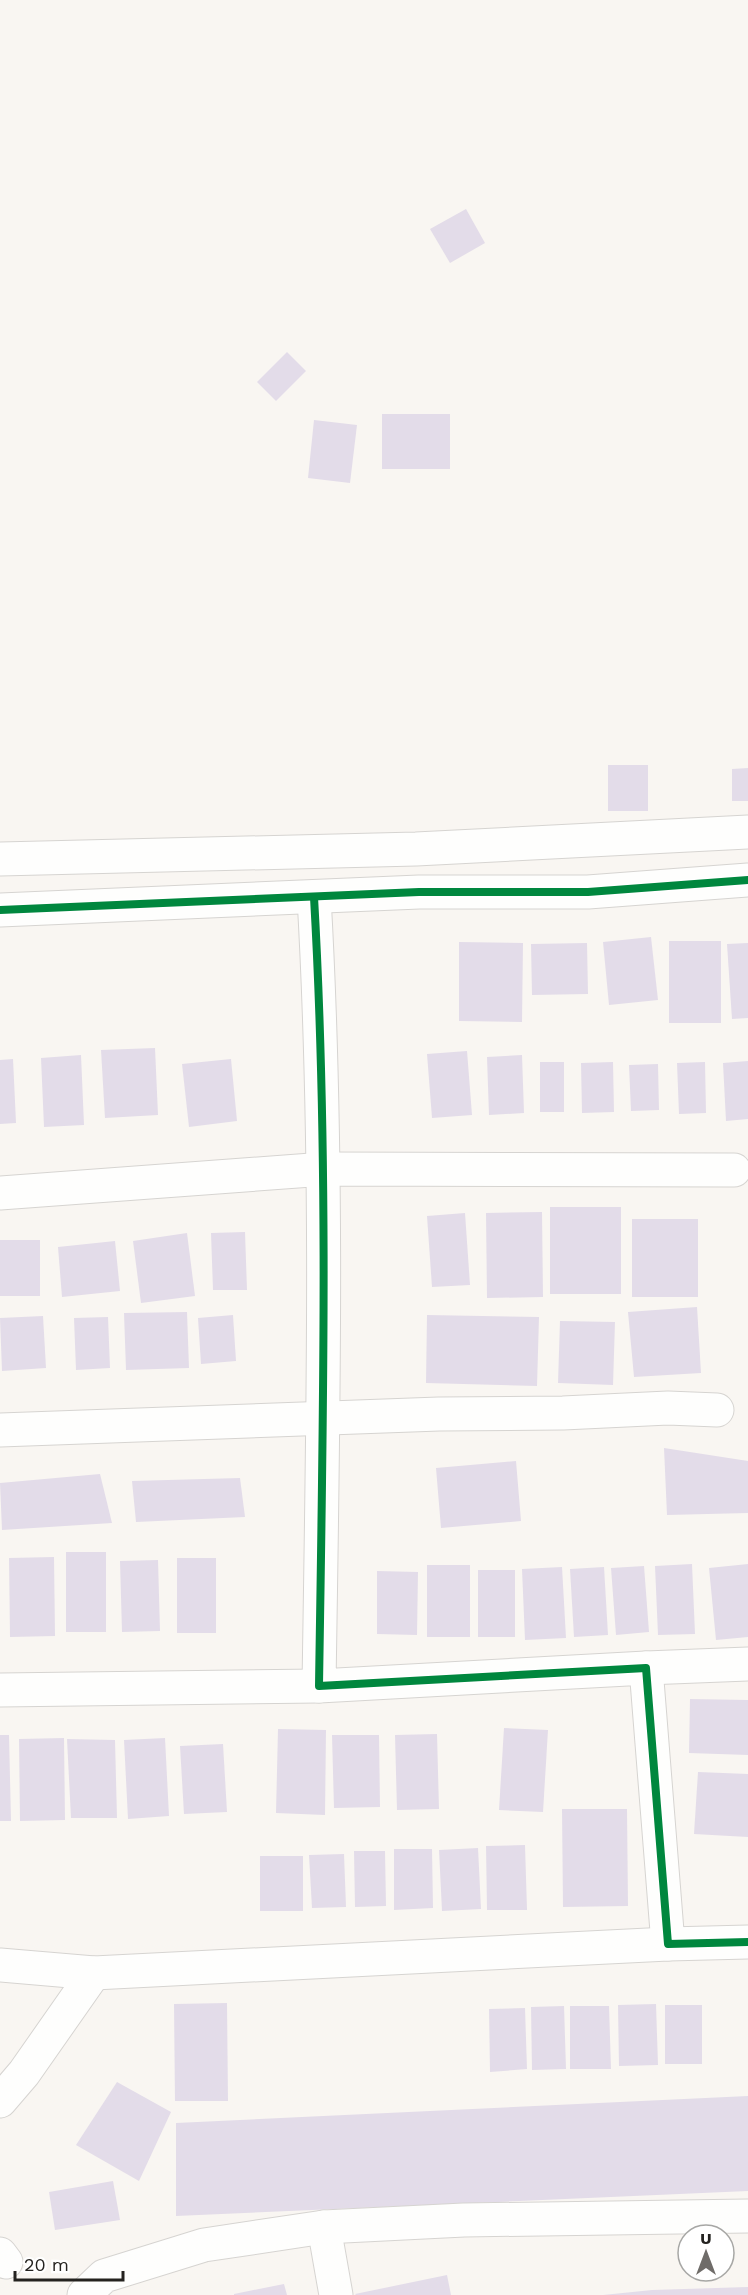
<svg xmlns="http://www.w3.org/2000/svg" width="748" height="2295" viewBox="0 0 748 2295" font-family="'Work Sans',sans-serif">
  <style>
    .building { fill: #e3dce9 }
    .lines { fill: none; stroke-linecap: round; stroke-linejoin: round }
    .minor-casing { stroke: #d6d4d1; stroke-width: 35 }
    .minor { stroke: #fefefd; stroke-width: 33 }
    .cycleway-casing { stroke: #fff; stroke-width: 11 }
    .cycleway { stroke: #00873e; stroke-width: 8 }
  </style>
  <rect width="100%" height="100%" fill="#f9f6f2"/>
  <g class="building">
    <polygon points="466,209 485,243 450,263 430,229"/>
    <polygon points="287,352 306,371 276,401 257,382"/>
    <rect x="382" y="414" width="68" height="55"/>
    <polygon points="314,420 357,425 350,483 308,478"/>
    <rect x="608" y="765" width="40" height="46"/>
    <polygon points="748,768 748,801 732,801 732,769"/>
    <polygon points="651,937 658,1000 609,1005 603,942"/>
    <rect x="669" y="941" width="52" height="82"/>
    <polygon points="459,942 523,943 522,1022 459,1021"/>
    <polygon points="587,943 588,994 532,995 531,944"/>
    <polygon points="748,943 748,1018 732,1019 727,944"/>
    <polygon points="155,1048 158,1115 105,1118 101,1050"/>
    <polygon points="467,1051 472,1115 432,1118 427,1054"/>
    <polygon points="81,1055 84,1125 44,1127 41,1058"/>
    <polygon points="522,1055 524,1113 489,1115 487,1057"/>
    <polygon points="13,1059 16,1123 0,1124 0,1060"/>
    <polygon points="231,1059 237,1121 189,1127 182,1064"/>
    <polygon points="748,1061 748,1119 726,1121 723,1063"/>
    <rect x="540" y="1062" width="24" height="50"/>
    <polygon points="613,1062 614,1112 582,1113 581,1063"/>
    <polygon points="705,1062 706,1113 679,1114 677,1063"/>
    <polygon points="658,1064 659,1110 631,1111 629,1065"/>
    <rect x="550" y="1207" width="71" height="87"/>
    <polygon points="542,1212 543,1297 487,1298 486,1213"/>
    <polygon points="465,1213 470,1285 432,1287 427,1216"/>
    <rect x="632" y="1219" width="66" height="78"/>
    <polygon points="245,1232 247,1290 213,1290 211,1233"/>
    <polygon points="187,1233 195,1296 141,1303 133,1241"/>
    <rect x="0" y="1240" width="40" height="56"/>
    <polygon points="115,1241 120,1291 62,1297 58,1247"/>
    <polygon points="697,1307 701,1373 634,1377 628,1312"/>
    <polygon points="187,1312 189,1368 126,1370 124,1313"/>
    <polygon points="233,1315 236,1361 201,1364 198,1318"/>
    <polygon points="427,1315 539,1317 537,1386 426,1383"/>
    <polygon points="43,1316 46,1368 2,1371 0,1318"/>
    <polygon points="108,1317 110,1368 76,1370 74,1318"/>
    <polygon points="560,1321 615,1322 613,1385 558,1383"/>
    <polygon points="664,1448 748,1461 748,1513 667,1515"/>
    <polygon points="516,1461 521,1521 441,1528 436,1468"/>
    <polygon points="100,1474 112,1523 2,1530 0,1483"/>
    <polygon points="240,1478 245,1517 136,1522 132,1481"/>
    <rect x="66" y="1552" width="40" height="80"/>
    <polygon points="54,1557 55,1636 10,1637 9,1558"/>
    <rect x="177" y="1558" width="39" height="75"/>
    <polygon points="158,1560 160,1631 122,1632 120,1561"/>
    <polygon points="692,1564 695,1634 658,1635 655,1566"/>
    <polygon points="748,1564 748,1637 716,1640 709,1568"/>
    <rect x="427" y="1565" width="43" height="72"/>
    <polygon points="644,1566 649,1632 616,1635 611,1568"/>
    <polygon points="562,1567 566,1638 525,1640 522,1569"/>
    <polygon points="604,1567 608,1635 574,1637 570,1569"/>
    <rect x="478" y="1570" width="37" height="67"/>
    <polygon points="377,1571 418,1572 417,1635 377,1634"/>
    <polygon points="690,1699 748,1700 748,1755 689,1753"/>
    <polygon points="504,1728 548,1730 543,1812 499,1810"/>
    <polygon points="278,1729 326,1730 325,1815 276,1813"/>
    <polygon points="437,1734 439,1809 397,1810 395,1735"/>
    <polygon points="0,1735 9,1735 11,1821 0,1821"/>
    <polygon points="332,1735 379,1735 380,1807 334,1808"/>
    <polygon points="64,1738 65,1820 20,1821 19,1739"/>
    <polygon points="165,1738 169,1816 128,1819 124,1740"/>
    <polygon points="67,1739 115,1740 117,1818 71,1818"/>
    <polygon points="223,1744 227,1812 184,1814 180,1746"/>
    <polygon points="698,1772 748,1774 748,1837 694,1834"/>
    <polygon points="562,1809 627,1809 628,1906 563,1907"/>
    <polygon points="525,1845 527,1910 487,1910 486,1846"/>
    <polygon points="478,1848 481,1909 442,1911 439,1850"/>
    <polygon points="394,1849 432,1849 433,1908 394,1910"/>
    <polygon points="354,1851 385,1851 386,1906 355,1907"/>
    <polygon points="344,1854 346,1907 312,1908 309,1855"/>
    <rect x="260" y="1856" width="43" height="55"/>
    <polygon points="227,2003 228,2101 175,2101 174,2004"/>
    <polygon points="656,2004 658,2065 619,2066 618,2005"/>
    <rect x="665" y="2005" width="37" height="59"/>
    <polygon points="564,2006 566,2069 532,2070 531,2007"/>
    <polygon points="570,2006 609,2006 611,2069 570,2069"/>
    <polygon points="525,2008 527,2069 490,2072 489,2009"/>
    <polygon points="117,2082 171,2112 139,2181 76,2145"/>
    <polygon points="748,2096 748,2191 176,2216 176,2123"/>
    <polygon points="113,2181 120,2220 55,2230 49,2192"/>
    <polygon points="447,2275 451,2295 356,2295 355,2294"/>
    <polygon points="284,2284 287,2295 234,2295 234,2294"/>
    <polygon points="748,2287 748,2295 603,2295 652,2290"/>
  </g>
  <g class="lines">
    <g class="minor-casing">
      <g id="minor">
        <polyline points="0,859 416,849 748,832"/>
        <path d="M314,897C329,1160 323,1422 319,1686L646,1668L668,1944L748,1942"/>
        <polyline points="0,910 419,892 588,892 748,880"/>
        <polyline points="0,1193 325,1169 734,1170"/>
        <polyline points="0,1430 439,1414 563,1413 668,1408 717,1410"/>
        <polyline points="646,1668 748,1664"/>
        <polyline points="0,1690 319,1686"/>
        <polyline points="0,1965 94,1973 668,1944"/>
        <polyline points="0,2101 24,2073 94,1973"/>
        <polyline points="324,2227 336,2295"/>
        <polyline points="0,2254 6,2262"/>
        <polyline points="84,2295 104,2276 204,2245 324,2227 464,2220 748,2216"/>
      </g>
    </g>
    <use href="#minor" class="minor"/>
    <g class="cycleway-casing">
      <g id="cycleway">
        <path d="M314,897C329,1160 323,1422 319,1686L646,1668L668,1944L748,1942"/>
        <polyline points="0,910 419,892 588,892 748,880"/>
      </g>
    </g>
    <use href="#cycleway" class="cycleway"/>
  </g>
  <g transform="translate(706 2253)"><circle r="28" fill="#ffffff" stroke="#a7a7a5" stroke-width="1.5"/>
  <path d="M0-4.5L10 22L0 15L-10 22Z" fill="#6f6c69"/>
  <text y="-9" font-size="16" font-weight="bold" text-anchor="middle" fill="#24221f">U</text>
  </g>
  <path d="M15 2271v9h108v-9" fill="none" stroke="#24221f" stroke-width="3"/>
  <text x="24" y="2271" font-size="18" fill="#24221f" stroke="#ffffff" stroke-width="4.5" paint-order="stroke">20 m</text>
</svg>
